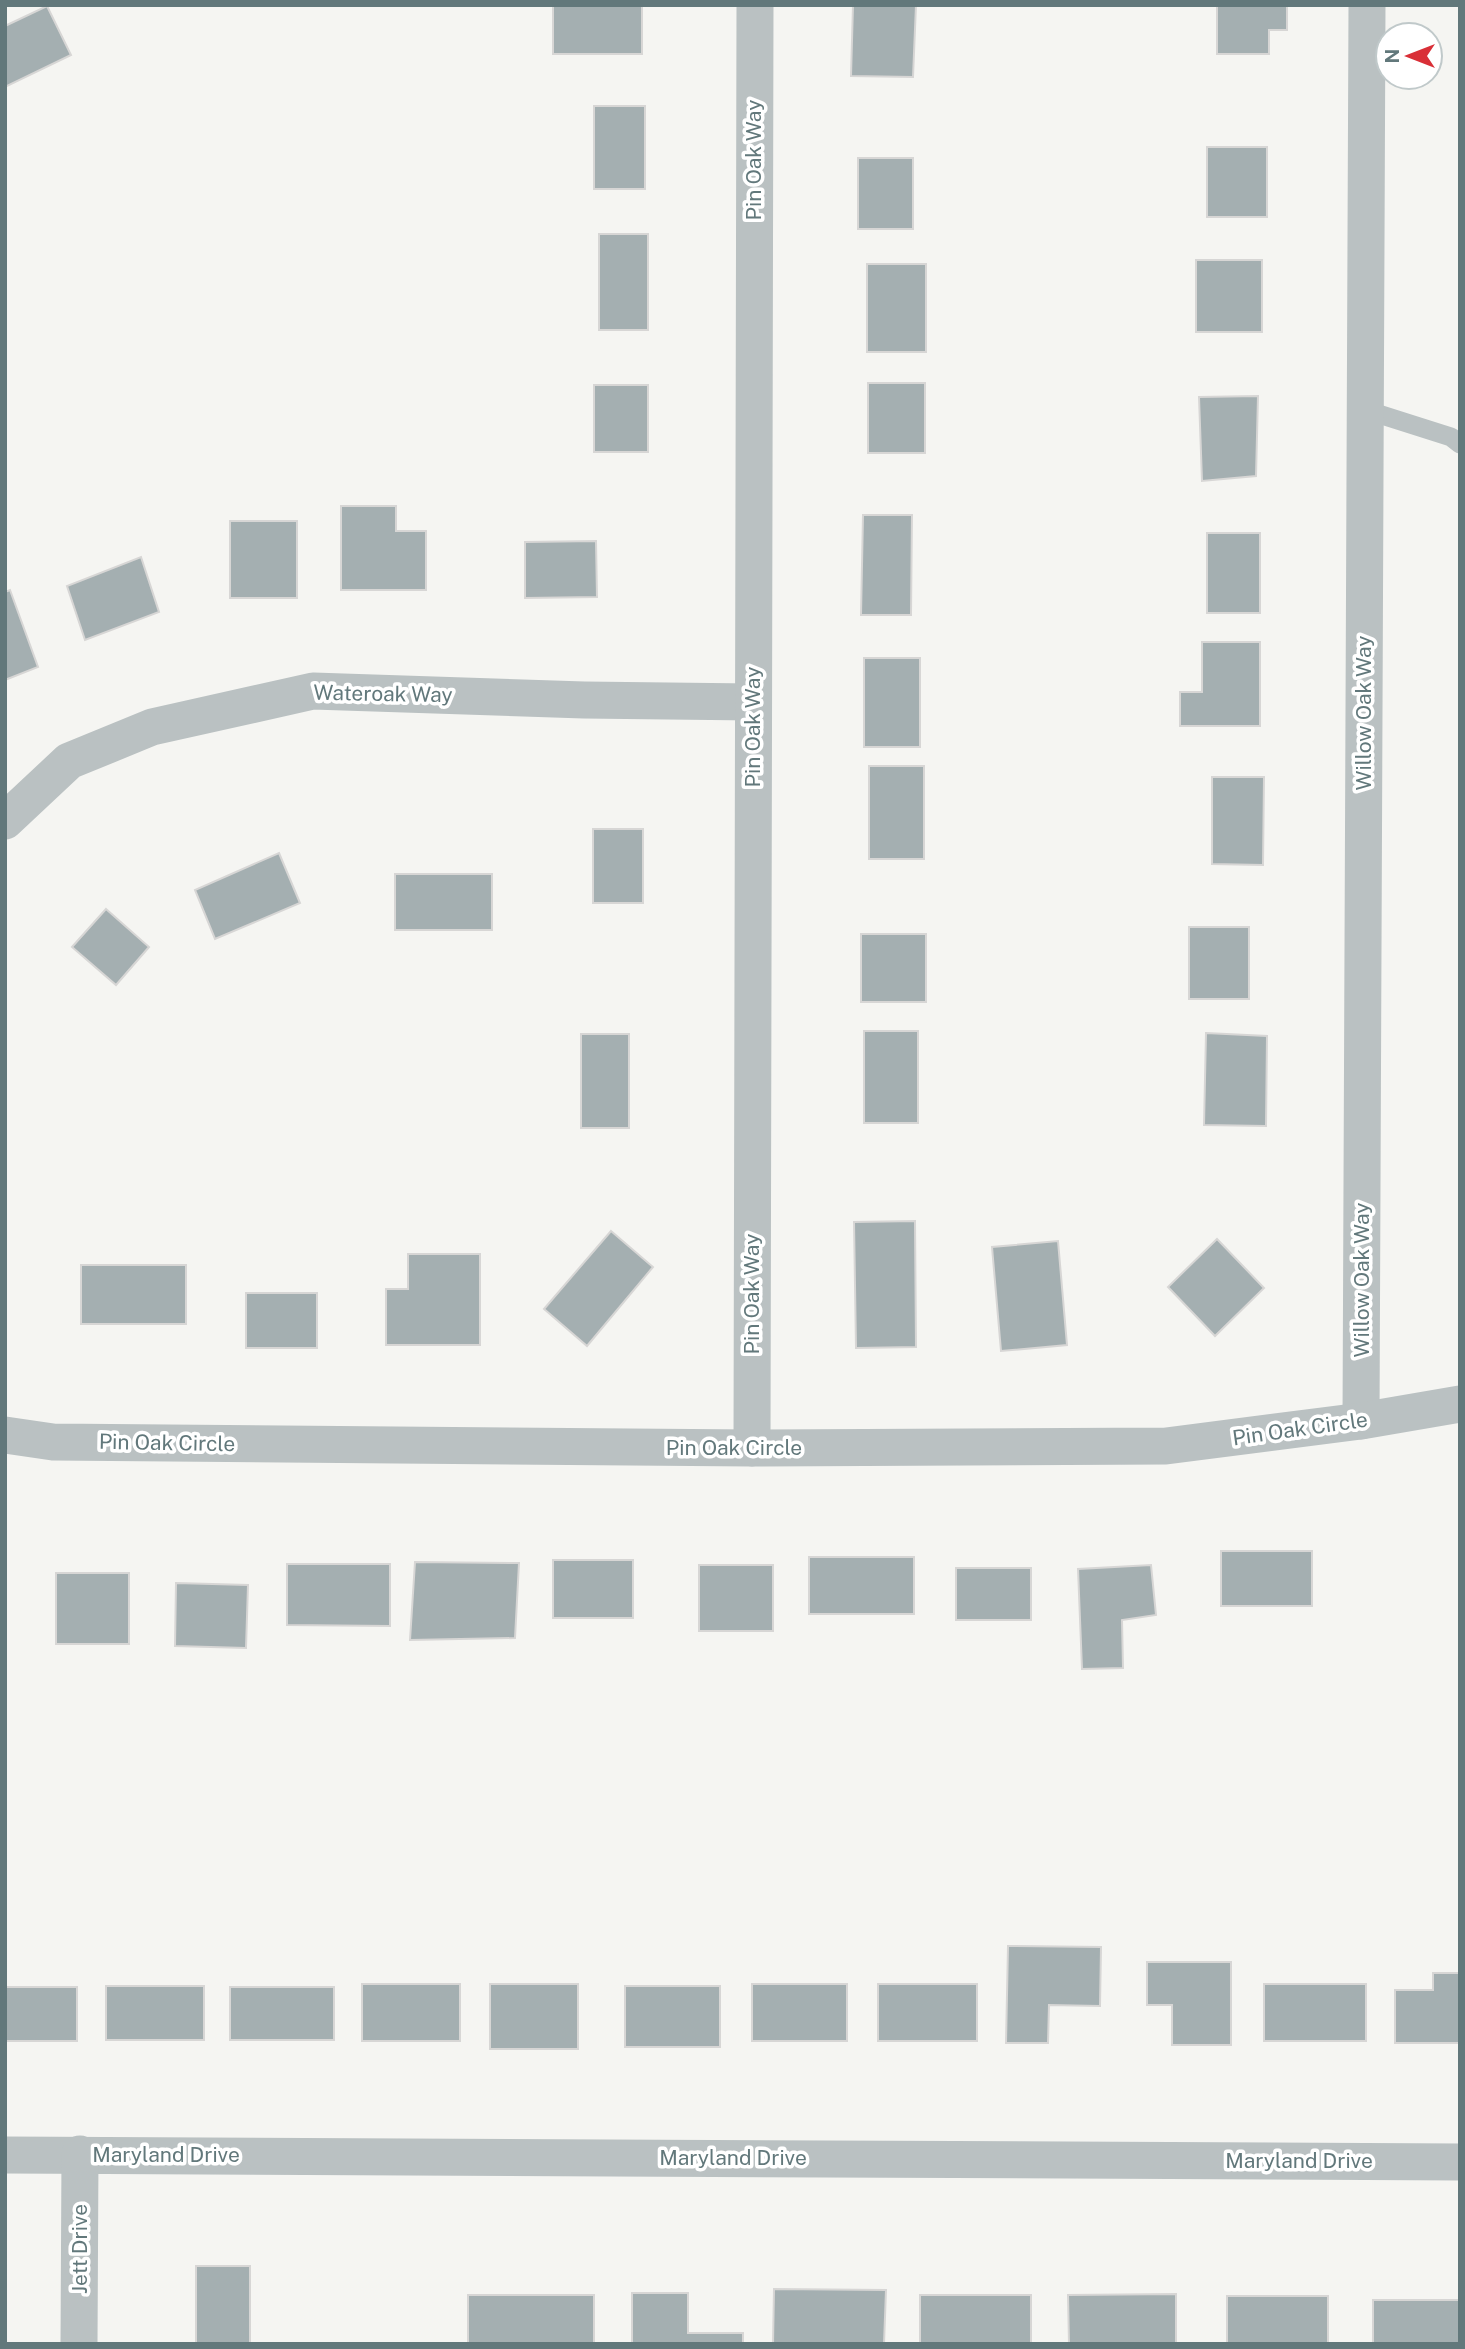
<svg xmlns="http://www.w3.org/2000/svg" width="1465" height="2349" viewBox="0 0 1465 2349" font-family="'Public Sans',sans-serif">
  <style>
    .building { fill: #a4afb1; stroke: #d7d6d5; stroke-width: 2 }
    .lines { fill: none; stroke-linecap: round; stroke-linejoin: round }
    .lane { stroke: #bac1c2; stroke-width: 19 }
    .street { stroke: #bac1c2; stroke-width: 37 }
    .labels { text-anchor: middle; stroke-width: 7; stroke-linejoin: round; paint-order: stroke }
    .street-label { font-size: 21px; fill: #62787b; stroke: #fff }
  </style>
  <rect width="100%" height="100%" fill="#f5f5f2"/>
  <g class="building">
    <rect x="553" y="5" width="89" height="49"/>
    <polygon points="853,5 916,5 913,77 851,76"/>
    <polygon points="1217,5 1287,5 1287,30 1269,30 1269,54 1217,54"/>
    <polygon points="47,6 71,55 5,87 5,26"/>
    <rect x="594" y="106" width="51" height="83"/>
    <rect x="1207" y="147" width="60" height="70"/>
    <rect x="858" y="158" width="55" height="71"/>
    <rect x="599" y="234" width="49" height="96"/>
    <rect x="1196" y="260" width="66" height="72"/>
    <rect x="867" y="264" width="59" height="88"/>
    <rect x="868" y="383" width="57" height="70"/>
    <rect x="594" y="385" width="54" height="67"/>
    <polygon points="1258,396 1256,476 1202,481 1199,397"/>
    <polygon points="341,506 396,506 396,531 426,531 426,590 341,590"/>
    <polygon points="863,515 912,515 911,615 861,615"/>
    <rect x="230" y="521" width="67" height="77"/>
    <rect x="1207" y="533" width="53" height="80"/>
    <polygon points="596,541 597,597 525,598 525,542"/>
    <polygon points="141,557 159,612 85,640 67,586"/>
    <polygon points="10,590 38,667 5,680 5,592"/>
    <polygon points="1202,642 1260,642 1260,726 1180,726 1180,692 1202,692"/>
    <rect x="864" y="658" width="56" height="89"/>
    <rect x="869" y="766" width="55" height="93"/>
    <polygon points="1212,777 1264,777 1263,865 1212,864"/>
    <rect x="593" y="829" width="50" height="74"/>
    <polygon points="279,853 300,903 215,939 195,890"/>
    <rect x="395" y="874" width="97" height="56"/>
    <polygon points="106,909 149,947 116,985 72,947"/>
    <rect x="1189" y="927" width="60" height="72"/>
    <rect x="861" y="934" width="65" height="68"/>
    <rect x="864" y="1031" width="54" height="92"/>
    <polygon points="1206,1033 1267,1036 1266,1126 1204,1125"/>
    <rect x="581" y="1034" width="48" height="94"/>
    <polygon points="915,1221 916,1347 856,1348 854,1222"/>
    <polygon points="611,1231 653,1267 587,1346 544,1309"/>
    <polygon points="1217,1239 1264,1288 1215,1336 1168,1287"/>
    <polygon points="1058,1241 1067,1345 1001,1351 992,1247"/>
    <polygon points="408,1254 480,1254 480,1345 386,1345 386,1289 408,1289"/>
    <rect x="81" y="1265" width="105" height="59"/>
    <rect x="246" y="1293" width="71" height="55"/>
    <rect x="1221" y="1551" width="91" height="55"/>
    <rect x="809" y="1557" width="105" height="57"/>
    <rect x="553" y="1560" width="80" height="58"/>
    <polygon points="415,1562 519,1563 515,1638 410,1640"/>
    <polygon points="287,1564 390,1564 390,1626 287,1625"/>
    <rect x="699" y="1565" width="74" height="66"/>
    <polygon points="1151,1565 1156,1615 1122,1620 1123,1668 1082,1669 1078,1569"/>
    <rect x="956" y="1568" width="75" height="52"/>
    <rect x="56" y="1573" width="73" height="71"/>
    <polygon points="176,1583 248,1585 246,1648 175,1646"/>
    <polygon points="1008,1946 1101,1947 1100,2006 1049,2005 1048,2043 1006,2043"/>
    <polygon points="1147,1962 1231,1962 1231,2045 1172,2045 1172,2005 1147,2005"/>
    <polygon points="1433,1973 1460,1973 1460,2043 1395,2043 1395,1990 1433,1990"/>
    <rect x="362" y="1984" width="98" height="57"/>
    <rect x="490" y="1984" width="88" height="65"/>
    <rect x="752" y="1984" width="95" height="57"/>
    <rect x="878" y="1984" width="99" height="57"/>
    <rect x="1264" y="1984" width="102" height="57"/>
    <rect x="106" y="1986" width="98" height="54"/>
    <rect x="625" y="1986" width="95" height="61"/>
    <rect x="5" y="1987" width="72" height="54"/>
    <rect x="230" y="1987" width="104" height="53"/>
    <rect x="196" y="2266" width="54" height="78"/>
    <polygon points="774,2289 886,2290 884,2344 773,2344"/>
    <polygon points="632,2293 688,2293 688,2333 743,2333 743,2344 632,2344"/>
    <polygon points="1176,2294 1176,2344 1069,2344 1068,2295"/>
    <rect x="468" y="2295" width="126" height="49"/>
    <rect x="920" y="2295" width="111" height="49"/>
    <rect x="1227" y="2296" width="101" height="48"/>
    <rect x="1373" y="2300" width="87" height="44"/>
  </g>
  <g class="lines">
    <polyline class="lane" points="1366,410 1451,437 1460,444"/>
    <g class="street">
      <polyline points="5,821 69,761 152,727 313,691 584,700 753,702"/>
      <polyline points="1361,1421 1367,5"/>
      <polyline points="5,1435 53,1442 752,1448 1166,1446 1361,1421 1460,1404"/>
      <polyline points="752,1448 755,5"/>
      <polyline points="5,2155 1460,2162"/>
      <polyline points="79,2344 80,2154"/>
    </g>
  </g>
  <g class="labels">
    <g class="street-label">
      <text transform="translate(754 160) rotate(-90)" y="7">Pin Oak Way</text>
      <text transform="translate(383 694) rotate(1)" y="7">Wateroak Way</text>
      <text transform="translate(1364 713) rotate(-90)" y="7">Willow Oak Way</text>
      <text transform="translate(753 727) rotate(-90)" y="7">Pin Oak Way</text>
      <text transform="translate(1362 1280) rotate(-90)" y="7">Willow Oak Way</text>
      <text transform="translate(752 1294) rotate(-90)" y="7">Pin Oak Way</text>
      <text transform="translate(1300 1429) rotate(-8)" y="7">Pin Oak Circle</text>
      <text transform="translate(167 1443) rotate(1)" y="7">Pin Oak Circle</text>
      <text x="734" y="1455">Pin Oak Circle</text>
      <text x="166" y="2162">Maryland Drive</text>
      <text x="733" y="2165">Maryland Drive</text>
      <text x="1299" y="2168">Maryland Drive</text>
      <text transform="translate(80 2249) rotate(-90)" y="7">Jett Drive</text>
    </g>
  </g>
  <rect width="1465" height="2349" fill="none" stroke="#62787b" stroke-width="14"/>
  <g transform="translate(1409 56) rotate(270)"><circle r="33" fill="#ffffff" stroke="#c0c9ca" stroke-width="2"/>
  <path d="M0-5L12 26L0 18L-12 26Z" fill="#d92f37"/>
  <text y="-10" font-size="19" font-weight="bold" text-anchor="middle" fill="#62787b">N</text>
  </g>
</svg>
